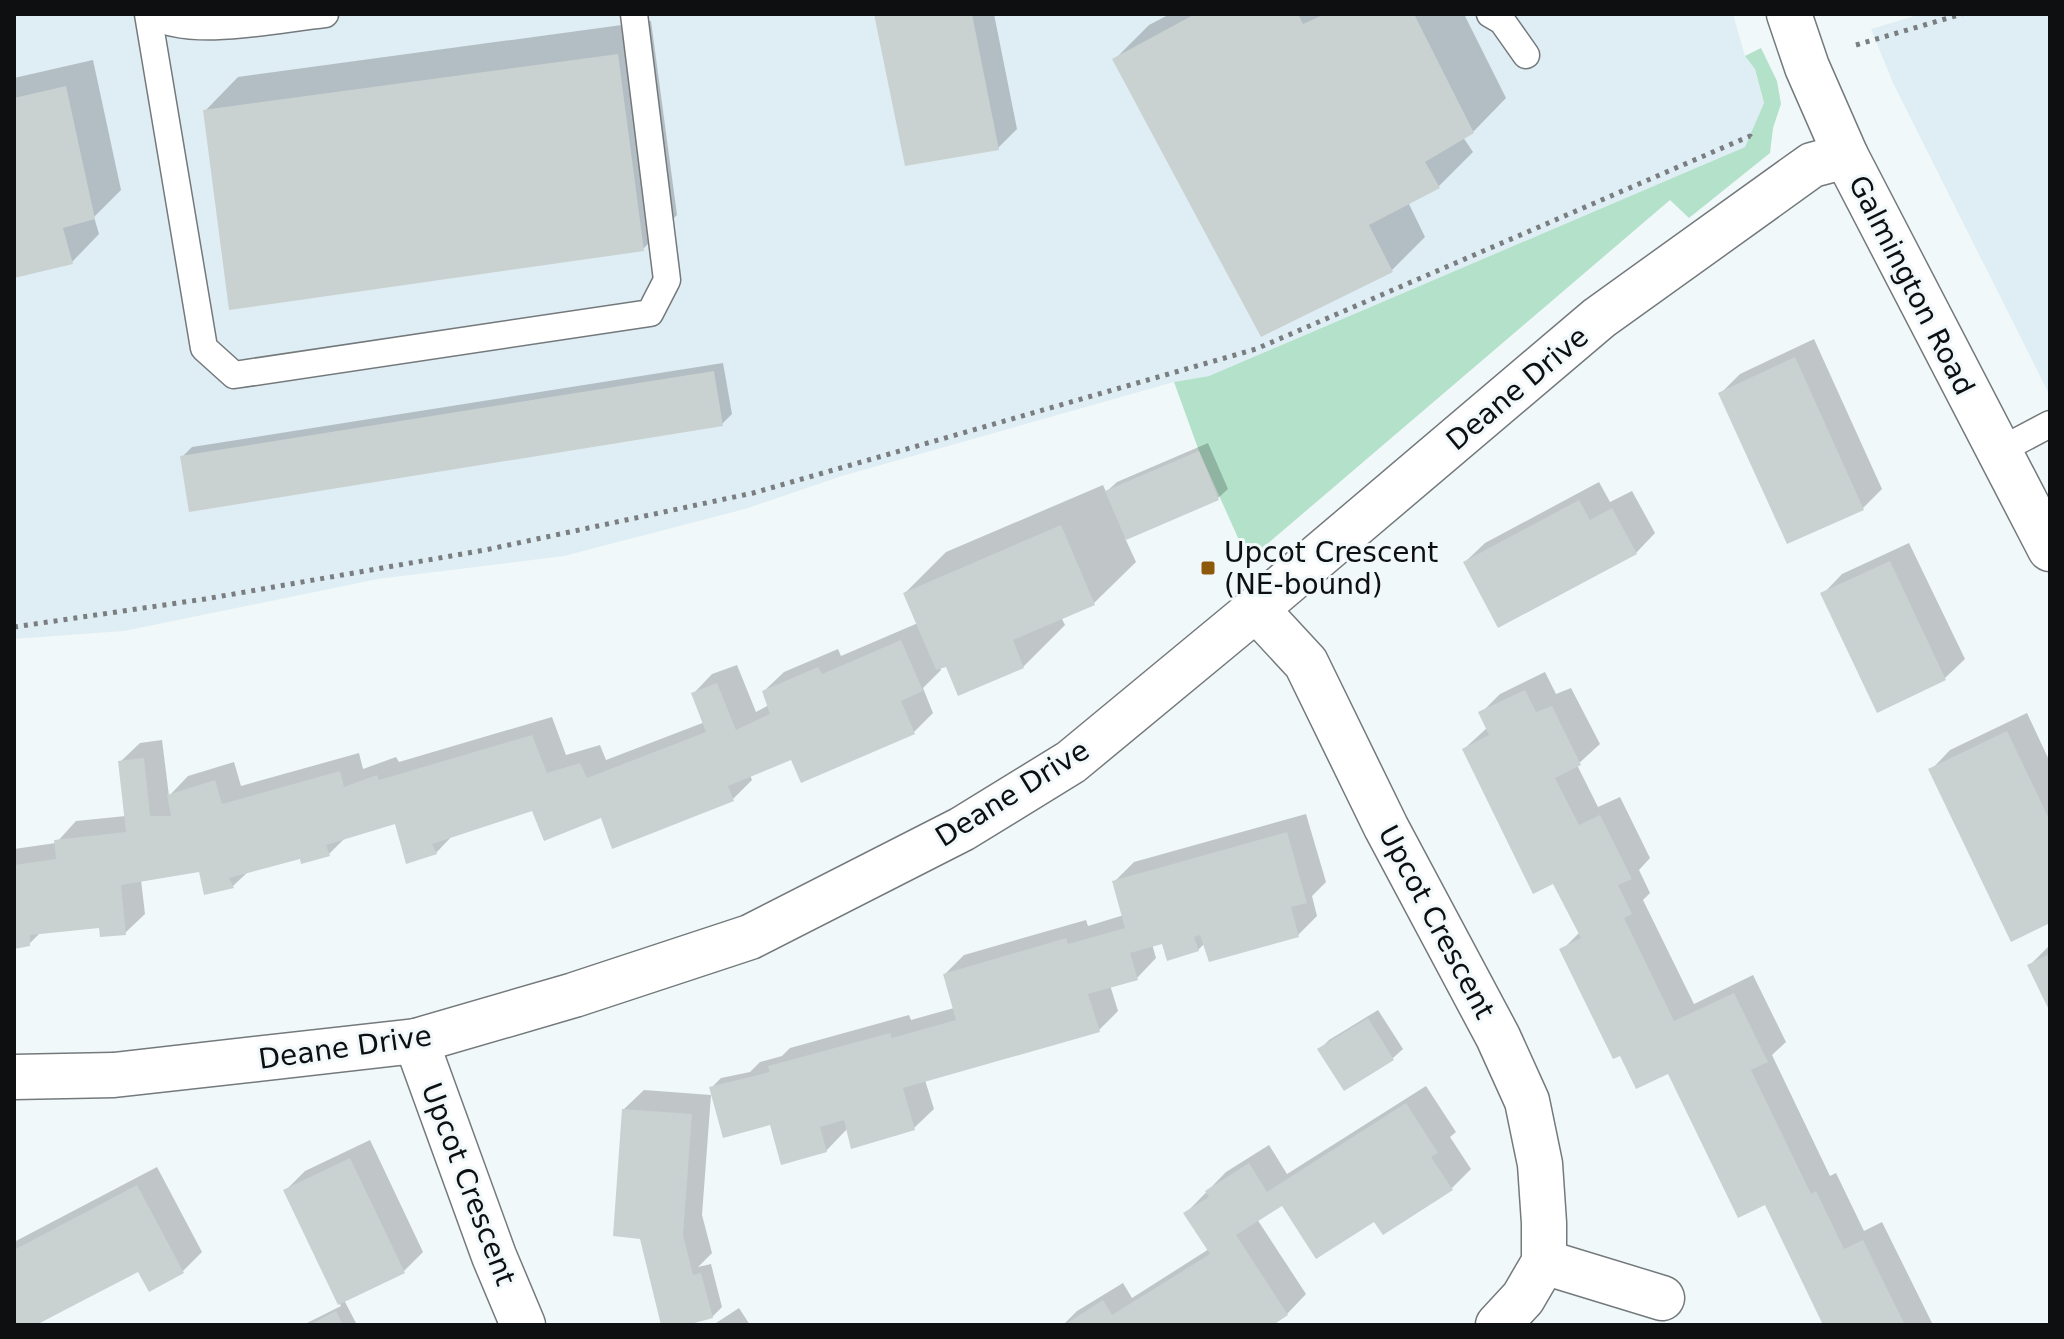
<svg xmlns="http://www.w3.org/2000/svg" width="2064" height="1339" viewBox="0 0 2064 1339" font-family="'DejaVu Sans',sans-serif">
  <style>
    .built { fill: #dfeef4 }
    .green { fill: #b3e1ca }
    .shadow { fill: #0003 }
    .building { fill: #cad1d1 }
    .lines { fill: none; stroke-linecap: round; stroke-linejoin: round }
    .service-casing { stroke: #74797c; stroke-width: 29 }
    .minor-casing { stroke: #74797c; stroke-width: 47 }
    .path { stroke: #7a7e80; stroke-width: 5; stroke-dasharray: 4 6; stroke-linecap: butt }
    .service { stroke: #fff; stroke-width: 26 }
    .minor { stroke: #fff; stroke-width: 44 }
    .poi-dot { fill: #8f590c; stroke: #f1f8fa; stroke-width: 3 }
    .labels { text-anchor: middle; stroke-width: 6; stroke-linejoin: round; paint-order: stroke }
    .street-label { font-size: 28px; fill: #0d0f10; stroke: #f1f8fa }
    .poi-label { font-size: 28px; fill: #0d0f10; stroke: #f1f8fa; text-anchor: start }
  </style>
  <rect width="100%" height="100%" fill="#f1f8fa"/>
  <g class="built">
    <polygon points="14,14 1733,14 1745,56 1755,69 1764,104 1745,147 1209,376 1174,382 842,476 745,509 564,556 378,579 124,631 14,639"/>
    <polygon points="1921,14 2050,14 2050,396 1893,83 1871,29"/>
  </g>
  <polygon class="green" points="1761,48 1777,81 1781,104 1773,128 1770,153 1689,218 1670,200 1259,551 1239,540 1199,451 1174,382 1209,376 1745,147 1764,103 1755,69 1745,56"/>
  <g class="shadow">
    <polygon points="876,14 994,14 1017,129 998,148"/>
    <polygon points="1170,14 1464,14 1506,98 1473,132 1463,137 1473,152 1439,186 1408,202 1425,237 1392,270 1115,59 1149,25"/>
    <polygon points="651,21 677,215 643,249 205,111 238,77"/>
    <polygon points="93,60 121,190 94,217 99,234 72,262 14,276 14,78"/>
    <polygon points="1814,339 1882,489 1863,508 1721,393 1740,374"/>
    <polygon points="723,363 732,414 722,424 182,457 192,447"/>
    <polygon points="1208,443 1228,489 1218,498 1125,538 1136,562 1094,603 1061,617 1065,625 1023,667 947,664 940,667 941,670 923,688 933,713 914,732 792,757 750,775 752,780 733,799 602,816 533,808 454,834 436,853 396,821 346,837 329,854 301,857 250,870 233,886 206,892 201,870 141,880 145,914 125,933 101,925 42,931 29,944 14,947 14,849 56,843 76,821 126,816 120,762 140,743 162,740 169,796 188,776 234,762 241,786 359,753 363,769 396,757 399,762 552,717 566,755 600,745 606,760 705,722 693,694 712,674 737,665 756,712 769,705 764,691 784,672 838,649 841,656 918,623 905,593 946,552 1103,485 1106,492 1117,482"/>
    <polygon points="1599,482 1610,502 1632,491 1655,533 1636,553 1465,562 1485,543"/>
    <polygon points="1909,543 1965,659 1945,678 1878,710 1823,594 1842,574"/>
    <polygon points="1545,672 1556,694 1571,688 1600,744 1577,765 1598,807 1620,797 1650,858 1639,870 1650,893 1643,900 1694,1004 1753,975 1786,1042 1772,1055 1830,1176 1836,1173 1864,1231 1882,1222 1933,1325 1825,1325 1766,1202 1669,1071 1562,950 1580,932 1554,881 1464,749 1488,727 1481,713 1500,694"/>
    <polygon points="2027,713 2050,762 2050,921 1931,770 1950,750"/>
    <polygon points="1306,814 1326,882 1312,896 1317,916 1298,935 1205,943 1198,950 1163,941 1152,944 1156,958 1137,978 1110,985 1118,1011 1099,1030 925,1080 934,1109 914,1128 848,1128 826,1151 711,1088 721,1078 750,1072 760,1062 782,1056 790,1048 909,1015 911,1020 954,1008 945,974 964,955 1086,920 1088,926 1124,915 1114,882 1134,862"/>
    <polygon points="2050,945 2050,1008 2030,965"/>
    <polygon points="1378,1010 1403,1049 1393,1058 1344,1088 1320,1049 1329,1040"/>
    <polygon points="1426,1086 1456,1132 1450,1137 1471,1169 1452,1188 1375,1219 1283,1203 1257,1219 1306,1294 1287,1314 1270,1325 1063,1325 1077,1311 1123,1283 1132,1298 1209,1249 1186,1213 1226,1172 1269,1145 1287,1174"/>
    <polygon points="644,1090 711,1095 702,1215 712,1253 698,1267 711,1264 722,1307 712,1317 679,1325 663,1325 624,1109"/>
    <polygon points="370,1140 423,1252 404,1271 344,1300 357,1325 303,1325 341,1306 286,1190 305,1171"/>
    <polygon points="157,1167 202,1252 183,1271 139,1269 31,1325 14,1325 14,1242"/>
    <polygon points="739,1308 750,1325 713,1325"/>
  </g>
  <g class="building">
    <polygon points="874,14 972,14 999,150 905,166"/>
    <polygon points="1195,14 1298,14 1303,24 1325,14 1414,14 1474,133 1425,162 1440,188 1369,225 1393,272 1261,337 1112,59"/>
    <polygon points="618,54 644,251 229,310 203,110"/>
    <polygon points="66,86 95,219 63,228 73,264 14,278 14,98"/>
    <polygon points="1795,357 1864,510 1787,544 1718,393"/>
    <polygon points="714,371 723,426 189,512 180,456"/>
    <polygon points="1199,451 1219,500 1126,540 1105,491"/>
    <polygon points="1579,500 1590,520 1612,508 1637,554 1498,628 1463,562"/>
    <polygon points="1061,525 1095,605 1013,640 1024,668 958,696 946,667 936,670 903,593"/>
    <polygon points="1890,561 1946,680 1877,713 1820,593"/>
    <polygon points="901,640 923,691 901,701 915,734 801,783 791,760 728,786 734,801 612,849 601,818 544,841 532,811 432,844 437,854 406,864 395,824 326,845 330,856 301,864 300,859 229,878 234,888 204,895 199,872 121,885 126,935 100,937 99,928 30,935 30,946 14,949 14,865 56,859 54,840 126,832 118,761 144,758 150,816 171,816 167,795 215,780 222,804 340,771 344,787 377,775 379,780 532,735 547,773 580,763 587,778 706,732 691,693 717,683 736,730 770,714 762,691 818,667 822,674"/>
    <polygon points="1525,690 1536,712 1552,706 1581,765 1555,778 1579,825 1600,815 1632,879 1618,885 1632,914 1624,918 1674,1021 1734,993 1768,1062 1751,1070 1811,1194 1816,1191 1844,1249 1863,1240 1905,1325 1823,1325 1765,1205 1738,1218 1668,1074 1636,1089 1620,1056 1613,1059 1559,949 1581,938 1553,884 1533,894 1462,749 1489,735 1478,712"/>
    <polygon points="2007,731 2050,821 2050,923 2011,942 1928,769"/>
    <polygon points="1287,832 1307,903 1291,907 1299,937 1209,962 1200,935 1194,937 1199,951 1167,961 1162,944 1130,953 1138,980 1088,994 1100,1032 903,1088 915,1130 851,1149 844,1120 820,1127 827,1152 781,1165 770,1125 723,1138 709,1087 770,1072 768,1066 890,1033 892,1038 956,1020 943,974 1066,938 1068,944 1125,928 1112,881"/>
    <polygon points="2050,954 2050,1012 2027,965"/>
    <polygon points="1368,1018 1394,1060 1344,1091 1317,1049"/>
    <polygon points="1406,1103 1438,1153 1431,1157 1453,1190 1383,1235 1374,1222 1316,1259 1282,1206 1236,1235 1288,1315 1273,1325 1064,1325 1103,1300 1112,1315 1210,1254 1183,1213 1209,1197 1205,1191 1249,1163 1267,1192"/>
    <polygon points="622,1109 692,1114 683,1235 693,1275 701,1273 713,1318 687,1325 661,1325 640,1239 613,1236"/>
    <polygon points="350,1158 405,1273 338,1305 283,1190"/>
    <polygon points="137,1185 184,1273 149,1292 138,1272 36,1325 14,1325 14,1250"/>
    <polygon points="336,1311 343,1325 309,1325"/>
  </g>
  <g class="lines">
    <g class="service-casing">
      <g id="service">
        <polyline points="148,14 204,348 234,375 650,313 667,280 634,14"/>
        <path d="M149,14C191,39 276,19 325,14"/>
        <polyline points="1490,14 1502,21 1526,55"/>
        <polyline points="1997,452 2050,424"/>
      </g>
    </g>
    <g class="minor-casing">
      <g id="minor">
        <polyline points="1789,14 1807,67 1846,156 2050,549"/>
        <polyline points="1256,609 1306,663 1386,827 1498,1037 1527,1101 1540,1164 1544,1223 1544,1262 1523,1298 1498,1325"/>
        <polyline points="416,1041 494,1256 523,1325"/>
        <polyline points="14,1077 114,1075 416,1041 574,995 750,937 962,829 1071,762 1256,609 1599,318 1812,165 1846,156"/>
        <polyline points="1544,1262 1662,1298"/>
      </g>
    </g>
    <g class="path">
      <polyline points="1856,45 1962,14"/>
      <polyline points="14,627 205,599 485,550 753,493 1256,349 1750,136 1754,140"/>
    </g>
    <use href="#service" class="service"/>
    <use href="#minor" class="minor"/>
  </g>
  <rect class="poi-dot" x="1200" y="560" width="16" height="16" rx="4"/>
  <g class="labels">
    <g class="street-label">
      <text transform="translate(1912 285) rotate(63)" y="10">Galmington Road</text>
      <text transform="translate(1517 388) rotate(-40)" y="10">Deane Drive</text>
      <text transform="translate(1012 793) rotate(-32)" y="10">Deane Drive</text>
      <text transform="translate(1437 922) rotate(62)" y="10">Upcot Crescent</text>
      <text transform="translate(345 1047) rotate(-8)" y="10">Deane Drive</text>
      <text transform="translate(469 1184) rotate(69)" y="10">Upcot Crescent</text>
    </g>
    <g class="poi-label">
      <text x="1224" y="562">Upcot Crescent<tspan x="1224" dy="32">(NE-bound)</tspan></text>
    </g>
  </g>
  <rect width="2064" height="1339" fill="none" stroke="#0d0f10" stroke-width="32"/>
</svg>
